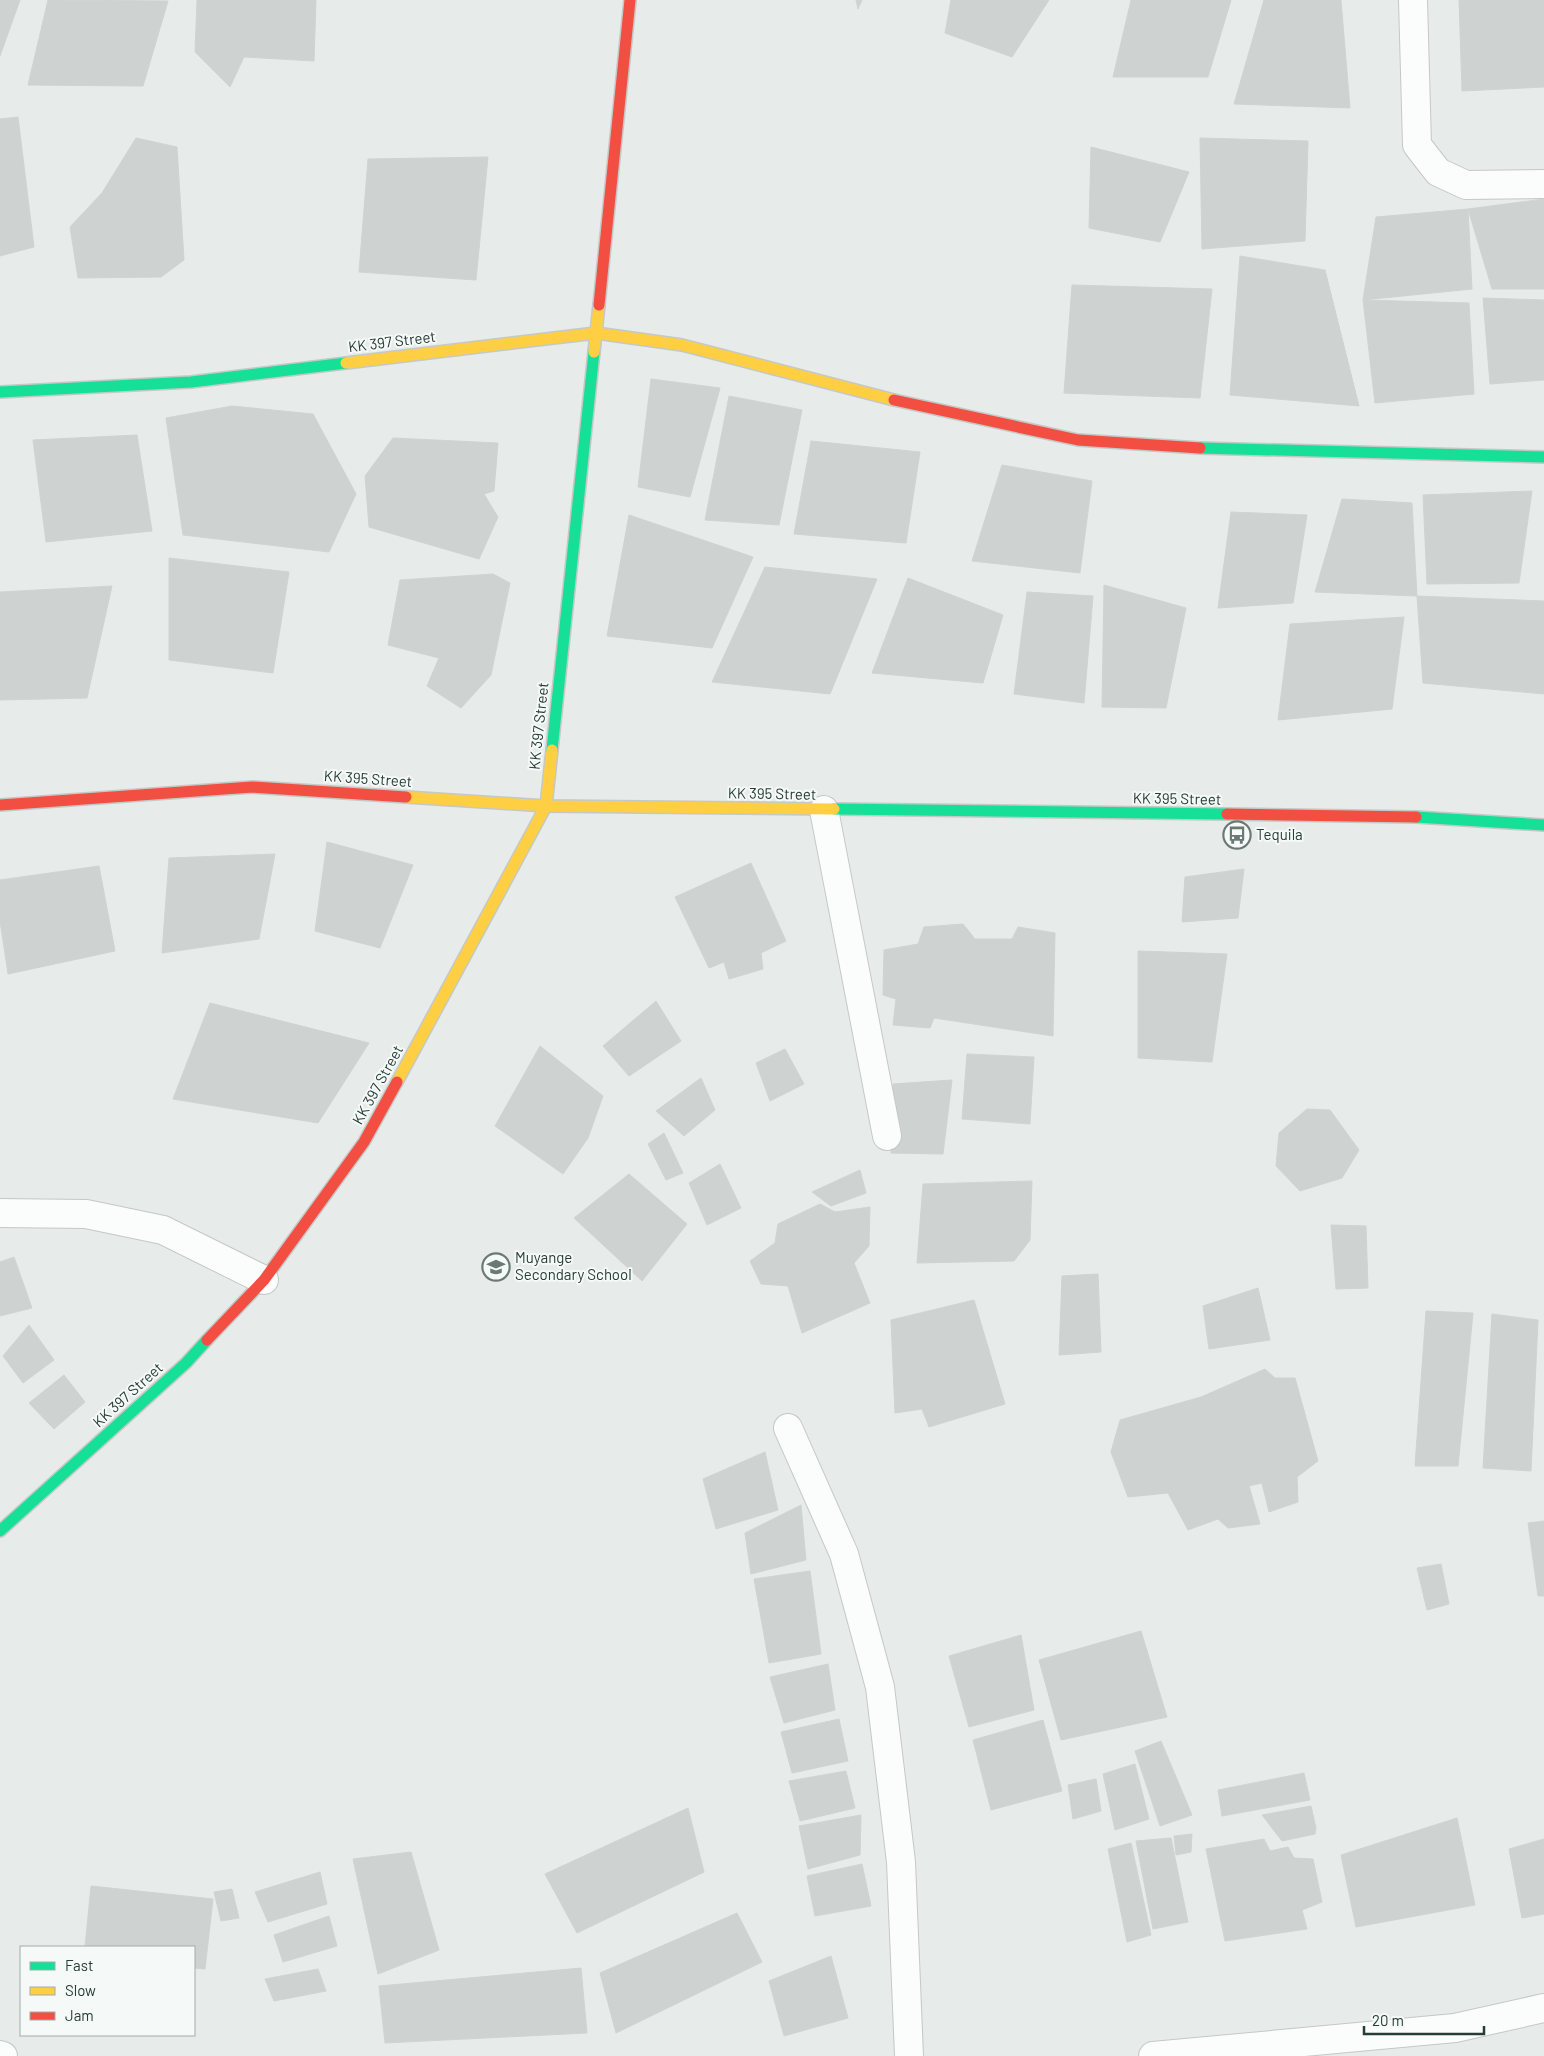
<svg xmlns="http://www.w3.org/2000/svg" width="1544" height="2056" viewBox="0 0 1544 2056" font-family="Barlow,sans-serif">
  <style>
    .building { fill: #ced2d0; stroke: #cfd4d2 }
    .lines { fill: none; stroke-linecap: round; stroke-linejoin: round }
    .street-casing { stroke: #c4c8c6; stroke-width: 30 }
    .fast-casing { stroke: #c4c9c7; stroke-width: 14 }
    .slow-casing { stroke: #c4c9c7; stroke-width: 14 }
    .jam-casing { stroke: #c4c9c7; stroke-width: 14 }
    .street { stroke: #fbfcfc; stroke-width: 28 }
    .fast { stroke: #16e098; stroke-width: 11 }
    .slow { stroke: #ffcf43; stroke-width: 11 }
    .jam { stroke: #f24e42; stroke-width: 11 }
    .labels { text-anchor: middle; stroke-width: 4; stroke-linejoin: round; paint-order: stroke }
    .street-label { font-size: 15px; fill: #263c36; stroke: #f5f9f7 }
    .poi-label { font-size: 15px; fill: #263c36; stroke: #f5f9f7; text-anchor: start }
  </style>
  <rect width="100%" height="100%" fill="#e7ebe9"/>
  <g class="building">
    <polygon points="0,0 20,0 0,56"/>
    <polygon points="48,0 168,1 143,86 28,85"/>
    <polygon points="197,0 316,0 314,61 244,57 230,87 195,52"/>
    <polygon points="856,0 862,0 858,9"/>
    <polygon points="951,0 1049,0 1012,57 945,33"/>
    <polygon points="1131,0 1231,0 1208,77 1113,77"/>
    <polygon points="1264,0 1341,0 1350,108 1234,104"/>
    <polygon points="1459,0 1544,0 1544,87 1462,91"/>
    <polygon points="18,117 34,247 0,256 0,119"/>
    <polygon points="136,138 177,147 184,260 161,277 78,278 70,227 102,193"/>
    <polygon points="1200,138 1308,141 1305,241 1202,249"/>
    <polygon points="1091,147 1189,172 1160,242 1089,228"/>
    <polygon points="488,157 476,280 359,272 368,159"/>
    <polygon points="1544,199 1544,289 1492,289 1468,209"/>
    <polygon points="1468,209 1472,289 1363,300 1376,217"/>
    <polygon points="1240,256 1325,270 1359,406 1230,395"/>
    <polygon points="1072,285 1212,289 1200,398 1064,393"/>
    <polygon points="1483,298 1544,300 1544,380 1490,384"/>
    <polygon points="1363,300 1469,303 1474,394 1375,403"/>
    <polygon points="651,379 720,388 690,497 638,487"/>
    <polygon points="729,396 802,410 779,525 705,520"/>
    <polygon points="232,406 313,414 356,494 329,552 183,535 166,418"/>
    <polygon points="137,435 152,531 46,542 33,440"/>
    <polygon points="393,438 498,443 494,491 484,494 498,517 479,559 369,527 365,476"/>
    <polygon points="811,441 920,452 906,543 794,534"/>
    <polygon points="1002,465 1092,481 1080,573 972,561"/>
    <polygon points="1532,491 1519,583 1427,584 1423,495"/>
    <polygon points="1342,499 1412,503 1417,596 1315,592"/>
    <polygon points="1231,512 1307,515 1293,603 1218,608"/>
    <polygon points="629,515 753,557 712,648 607,636"/>
    <polygon points="169,558 289,572 273,673 169,660"/>
    <polygon points="765,567 877,579 830,694 712,682"/>
    <polygon points="493,574 510,583 491,675 461,708 427,686 439,658 388,645 400,580"/>
    <polygon points="908,578 1003,615 983,683 872,673"/>
    <polygon points="1104,585 1186,608 1166,708 1102,707"/>
    <polygon points="112,586 87,698 0,700 0,592"/>
    <polygon points="1027,592 1093,596 1084,703 1014,694"/>
    <polygon points="1417,596 1544,601 1544,694 1423,683"/>
    <polygon points="1404,617 1392,709 1278,720 1290,624"/>
    <polygon points="327,842 413,865 380,948 315,931"/>
    <polygon points="275,854 259,939 162,953 169,858"/>
    <polygon points="751,863 786,941 761,953 763,969 729,979 724,962 709,968 675,897"/>
    <polygon points="99,866 115,951 8,974 0,921 0,880"/>
    <polygon points="1244,869 1238,918 1182,922 1185,877"/>
    <polygon points="963,924 975,939 1012,939 1018,927 1055,933 1053,1036 934,1018 930,1028 893,1025 896,999 883,995 884,950 918,944 924,927"/>
    <polygon points="1138,951 1227,954 1212,1062 1138,1058"/>
    <polygon points="656,1001 681,1041 629,1076 603,1046"/>
    <polygon points="210,1003 369,1043 318,1123 173,1099"/>
    <polygon points="540,1046 603,1096 588,1138 563,1174 495,1126"/>
    <polygon points="785,1049 804,1084 770,1101 756,1063"/>
    <polygon points="967,1054 1034,1057 1030,1124 962,1119"/>
    <polygon points="701,1078 715,1110 684,1136 656,1111"/>
    <polygon points="952,1080 943,1154 891,1153 893,1084"/>
    <polygon points="1307,1109 1330,1110 1359,1150 1342,1178 1300,1191 1276,1166 1279,1133"/>
    <polygon points="664,1133 683,1173 666,1180 648,1144"/>
    <polygon points="720,1164 741,1208 707,1225 689,1183"/>
    <polygon points="860,1170 866,1193 831,1206 812,1192"/>
    <polygon points="629,1174 687,1224 642,1281 574,1218"/>
    <polygon points="1032,1181 1030,1240 1014,1261 917,1263 923,1184"/>
    <polygon points="820,1204 835,1212 870,1207 869,1246 854,1263 870,1303 802,1333 788,1286 761,1284 750,1261 775,1243 778,1224"/>
    <polygon points="1331,1225 1366,1226 1368,1288 1336,1289"/>
    <polygon points="14,1257 32,1308 0,1316 0,1262"/>
    <polygon points="1098,1274 1101,1352 1059,1355 1062,1276"/>
    <polygon points="1258,1288 1270,1340 1209,1349 1203,1306"/>
    <polygon points="974,1300 1005,1404 929,1427 922,1409 895,1413 891,1320"/>
    <polygon points="1426,1311 1473,1313 1458,1466 1415,1466"/>
    <polygon points="1492,1314 1538,1320 1531,1471 1483,1468"/>
    <polygon points="29,1325 54,1360 23,1383 3,1356"/>
    <polygon points="1265,1369 1275,1378 1295,1378 1318,1461 1297,1477 1298,1502 1269,1512 1262,1483 1249,1486 1260,1524 1228,1528 1218,1519 1188,1530 1168,1493 1128,1497 1111,1452 1120,1420 1201,1397"/>
    <polygon points="64,1375 85,1402 54,1429 29,1403"/>
    <polygon points="765,1452 778,1510 716,1529 703,1479"/>
    <polygon points="801,1505 806,1560 751,1574 745,1533"/>
    <polygon points="1544,1521 1544,1596 1538,1596 1528,1523"/>
    <polygon points="1441,1564 1449,1604 1427,1610 1417,1568"/>
    <polygon points="810,1571 821,1654 769,1663 754,1579"/>
    <polygon points="1141,1631 1167,1717 1061,1740 1039,1660"/>
    <polygon points="1021,1635 1034,1710 969,1727 949,1656"/>
    <polygon points="828,1664 835,1710 784,1723 770,1677"/>
    <polygon points="839,1719 848,1761 792,1773 781,1732"/>
    <polygon points="1043,1720 1062,1791 991,1810 973,1740"/>
    <polygon points="1161,1741 1192,1815 1160,1826 1135,1751"/>
    <polygon points="1135,1764 1149,1819 1115,1830 1103,1774"/>
    <polygon points="846,1771 855,1808 800,1821 789,1781"/>
    <polygon points="1304,1773 1310,1800 1222,1816 1218,1790"/>
    <polygon points="1096,1779 1101,1811 1073,1819 1068,1785"/>
    <polygon points="1311,1806 1316,1828 1315,1834 1282,1841 1262,1815"/>
    <polygon points="688,1808 704,1872 577,1933 545,1874"/>
    <polygon points="861,1815 860,1855 808,1869 799,1826"/>
    <polygon points="1457,1818 1475,1905 1356,1927 1341,1855"/>
    <polygon points="1192,1834 1191,1852 1176,1855 1174,1836"/>
    <polygon points="1171,1838 1188,1922 1153,1929 1136,1841"/>
    <polygon points="1264,1839 1270,1851 1288,1847 1294,1858 1313,1859 1322,1902 1302,1910 1307,1929 1225,1941 1206,1849"/>
    <polygon points="1544,1839 1544,1914 1522,1918 1509,1849"/>
    <polygon points="1131,1843 1151,1935 1127,1942 1108,1849"/>
    <polygon points="411,1852 439,1950 378,1974 353,1859"/>
    <polygon points="862,1864 871,1906 815,1916 807,1876"/>
    <polygon points="320,1872 327,1904 268,1922 255,1892"/>
    <polygon points="91,1886 213,1899 205,1969 194,1968 194,1947 85,1947"/>
    <polygon points="232,1889 239,1918 221,1921 214,1892"/>
    <polygon points="737,1913 762,1962 616,2033 600,1973"/>
    <polygon points="329,1916 337,1946 283,1962 274,1935"/>
    <polygon points="831,1956 848,2018 784,2036 769,1981"/>
    <polygon points="581,1968 587,2033 385,2043 379,1986"/>
    <polygon points="318,1969 326,1991 274,2001 265,1979"/>
  </g>
  <g class="lines">
    <g class="street-casing">
      <g id="street">
        <polyline points="1413,0 1417,145 1438,172 1466,185 1544,184"/>
        <polyline points="824,810 887,1136"/>
        <polyline points="0,1213 86,1214 163,1230 264,1280"/>
        <polyline points="788,1428 844,1554 880,1687 901,1862 909,2056"/>
        <polyline points="0,2055 3,2056"/>
        <polyline points="1153,2056 1455,2028 1544,2008"/>
      </g>
    </g>
    <g class="fast-casing">
      <g id="fast">
        <polyline points="0,392 191,382 346,363"/>
        <polyline points="1200,448 1544,457"/>
        <polyline points="552,750 594,352"/>
        <polyline points="834,809 1227,814"/>
        <polyline points="1416,817 1544,825"/>
        <polyline points="0,1531 186,1363 207,1340"/>
      </g>
    </g>
    <g class="slow-casing">
      <g id="slow">
        <polyline points="599,305 596,333 682,345 894,400"/>
        <polyline points="346,363 596,333 594,352"/>
        <polyline points="406,797 546,806 834,809"/>
        <polyline points="397,1082 546,806 552,750"/>
      </g>
    </g>
    <g class="jam-casing">
      <g id="jam">
        <polyline points="599,305 630,0"/>
        <polyline points="894,400 1078,440 1200,448"/>
        <polyline points="0,805 252,787 406,797"/>
        <polyline points="1227,814 1416,817"/>
        <polyline points="207,1340 264,1280 364,1142 397,1082"/>
      </g>
    </g>
    <use href="#street" class="street"/>
    <use href="#fast" class="fast"/>
    <use href="#slow" class="slow"/>
    <use href="#jam" class="jam"/>
  </g>
  <defs>
    <g id="bus-ring" transform="scale(1.4375)"><circle r="9.5" fill="#f5f9f7" stroke="#6a7975" stroke-width="1.5"/><path d="M-5-6H5V4H4V6H2V4H-2V6H-4V4H-5ZM-3.5-4V0h7V-4ZM-3.5 1.2v1.5H-2V1.2ZM2 1.2v1.5H3.5V1.2Z" fill="#6a7975"/></g>
    <g id="university-ring" transform="scale(1.4375)"><circle r="9.5" fill="#f5f9f7" stroke="#6a7975" stroke-width="1.5"/><path d="M0-5L7-2L0 1L-7-2ZM-4 1L0 2.5L4 1V4Q0 6-4 4Z" fill="#6a7975"/></g>
  </defs>
  <g fill-rule="evenodd">
    <use href="#bus-ring" x="1237" y="835"/>
    <use href="#university-ring" x="496" y="1267"/>
  </g>
  <g class="labels">
    <g class="street-label">
      <text transform="translate(392 342) rotate(-7)" y="5">KK 397 Street</text>
      <text transform="translate(539 726) rotate(-84)" y="5">KK 397 Street</text>
      <text transform="translate(368 779) rotate(4)" y="5">KK 395 Street</text>
      <text transform="translate(772 794) rotate(1)" y="5">KK 395 Street</text>
      <text transform="translate(1177 799) rotate(1)" y="5">KK 395 Street</text>
      <text transform="translate(378 1085) rotate(-61)" y="5">KK 397 Street</text>
      <text transform="translate(128 1395) rotate(-42)" y="5">KK 397 Street</text>
    </g>
    <g class="poi-label">
      <text x="1256" y="840">Tequila</text>
      <text x="515" y="1263">Muyange<tspan x="515" dy="17">Secondary School</tspan></text>
    </g>
  </g>
  <rect x="20" y="1946" width="175" height="90" fill="#f5f9f7" stroke="#a2adaa"/>
  <rect x="30" y="1962" width="25" height="8" fill="#16e098" stroke="#a2adaa"/>
  <text x="65" y="1971" font-size="15" fill="#263c36">Fast</text>
  <rect x="30" y="1987" width="25" height="8" fill="#ffcf43" stroke="#a2adaa"/>
  <text x="65" y="1996" font-size="15" fill="#263c36">Slow</text>
  <rect x="30" y="2012" width="25" height="8" fill="#f24e42" stroke="#a2adaa"/>
  <text x="65" y="2021" font-size="15" fill="#263c36">Jam</text>
  <path d="M1364 2026v8h120v-8" fill="none" stroke="#263c36" stroke-width="2.5"/>
  <text x="1372" y="2026" font-size="15" fill="#263c36" stroke="#f5f9f7" stroke-width="4" paint-order="stroke">20 m</text>
</svg>
